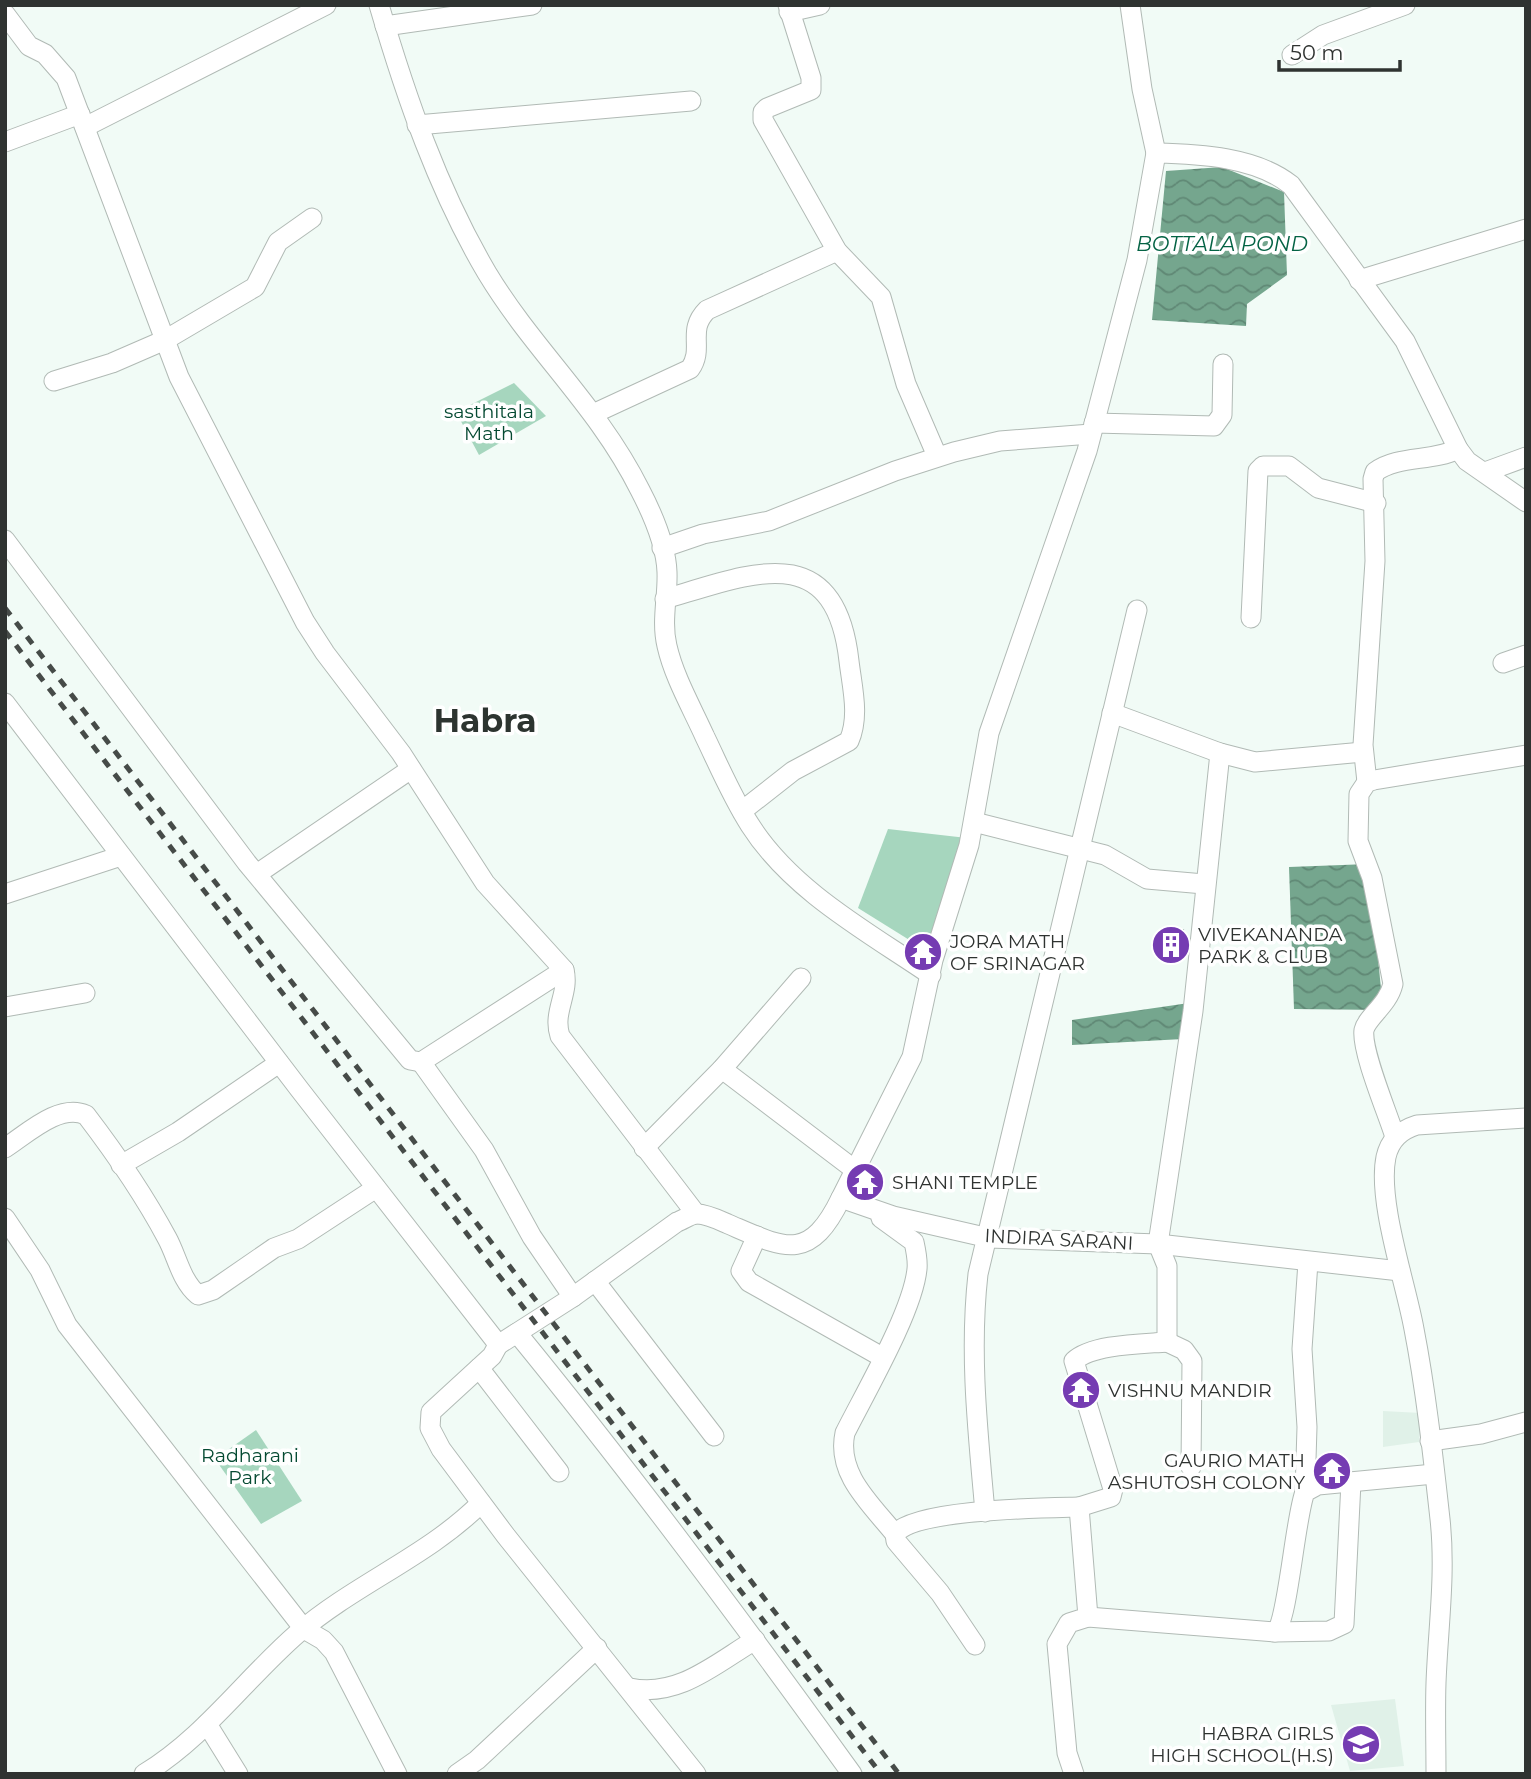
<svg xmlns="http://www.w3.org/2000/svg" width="1531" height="1779" viewBox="0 0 1531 1779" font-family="Montserrat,sans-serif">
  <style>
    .built { fill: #e0f1e8 }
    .green { fill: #a6d6be }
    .water { fill: url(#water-waves) }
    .building { fill: #34644e }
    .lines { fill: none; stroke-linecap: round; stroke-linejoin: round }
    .minor-casing { stroke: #b1bab5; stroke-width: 21 }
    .minor { stroke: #fff; stroke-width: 19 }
    .rail { stroke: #464b48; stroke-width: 5; stroke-dasharray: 9 9; stroke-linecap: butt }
    .labels { text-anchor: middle; stroke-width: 7; stroke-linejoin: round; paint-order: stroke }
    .park-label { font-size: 19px; fill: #054a32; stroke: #fff }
    .poi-label { font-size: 19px; fill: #2f3331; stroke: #fff; text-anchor: start }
    .street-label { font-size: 19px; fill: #2f3331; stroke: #fff }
    .water-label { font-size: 21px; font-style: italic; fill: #046344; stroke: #fff }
    .town-label { font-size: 33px; font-weight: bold; fill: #2d3430; stroke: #fff }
  </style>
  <defs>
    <pattern id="water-waves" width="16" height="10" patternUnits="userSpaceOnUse" patternTransform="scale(1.75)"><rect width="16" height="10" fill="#75a68e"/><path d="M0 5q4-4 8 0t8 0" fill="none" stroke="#608875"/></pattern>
  </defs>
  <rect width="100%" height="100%" fill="#f1fbf6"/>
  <g class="built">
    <polygon points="1383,1411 1421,1413 1419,1442 1383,1447"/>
    <polygon points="1395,1699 1404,1766 1350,1771 1331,1705"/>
  </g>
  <g class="green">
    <polygon points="514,383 546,416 479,455 456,412"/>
    <polygon points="888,829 967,838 927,951 858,908"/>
    <polygon points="256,1430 302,1501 261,1524 215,1459"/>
  </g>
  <g class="water">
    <polygon points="1222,167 1284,192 1287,275 1247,304 1246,326 1152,320 1166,171"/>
    <polygon points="1369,864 1383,1010 1294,1009 1289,867"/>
    <polygon points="1189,1003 1183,1039 1072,1045 1072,1020"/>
  </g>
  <polygon class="building" points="1184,929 1186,954 1160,955 1155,935"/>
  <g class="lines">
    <g class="minor-casing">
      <g id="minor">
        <path d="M379,5C406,97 438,190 487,273C534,351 598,406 640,490C652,513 666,546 667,572C668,597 661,621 667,646C674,677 692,708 705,737C719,766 732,797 750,825C792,891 868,932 931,975"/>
        <polyline points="788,5 811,78 811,90 767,108 763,112 763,120 837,251 881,297 906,384 937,456"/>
        <polyline points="1130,5 1142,89 1156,153"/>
        <polyline points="789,12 820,5"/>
        <path d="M5,14L29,46L45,54L66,78L179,377L305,622L325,653L401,753L485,883L564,970C570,993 552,1012 560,1036L696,1214"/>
        <polyline points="385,26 532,5"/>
        <polyline points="1292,55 1323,35 1405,5"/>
        <polyline points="417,125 691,101"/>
        <polyline points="85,127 326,5"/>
        <polyline points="5,142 80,114"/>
        <polyline points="1359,280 1526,229"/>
        <polyline points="54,381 112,363 165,340 255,287 278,242 312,218"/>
        <path d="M595,413L690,369C705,348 686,331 707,310L837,251"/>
        <polyline points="1094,423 1214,426 1222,415 1223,364"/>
        <polyline points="1485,472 1526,457"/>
        <polyline points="5,540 247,863 410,1060 421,1062 564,970"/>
        <polyline points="662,548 703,534 769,521 895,471 954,452 1000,441 1091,434"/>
        <path d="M665,599C750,574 835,536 849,661C852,687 860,716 849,741L793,771L742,811"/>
        <polyline points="1251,618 1258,471 1263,466 1289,466 1318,488 1376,503"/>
        <polyline points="1503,663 1526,655"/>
        <polyline points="5,703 300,1090 494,1339 498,1345 492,1356 431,1412 430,1428 441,1449 506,1536 696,1774"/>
        <polyline points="1112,713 1220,753 1255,762 1363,752"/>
        <path d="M1367,782L1363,745L1375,561L1373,479L1375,472C1398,455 1432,462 1458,449"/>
        <polyline points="974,822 1105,855 1147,879 1204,884"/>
        <polyline points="257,874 411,769"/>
        <polyline points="5,894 121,856"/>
        <polyline points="5,1007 85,993"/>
        <polyline points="421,1062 484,1150 532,1237 573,1297"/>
        <polyline points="722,1069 855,1170"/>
        <path d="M1395,1137C1388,1114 1361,1051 1364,1030C1367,1017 1388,1005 1393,984L1372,878L1358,841L1359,794L1367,782L1374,780L1526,755"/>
        <path d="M5,1148C27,1134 59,1103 86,1115C115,1153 144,1195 167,1238C177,1256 181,1281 198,1295L213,1290L274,1248L298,1239L376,1188"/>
        <polyline points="644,1148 722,1069 801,978"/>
        <polyline points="121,1165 178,1132 279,1063"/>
        <path d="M841,1198L912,1057L933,960L969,845L989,733L1087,451L1137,260L1156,153C1200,154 1256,157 1291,185L1405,341L1458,449L1467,461L1526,502"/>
        <polyline points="5,1218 40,1270 67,1325 304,1629 323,1640 334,1652 397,1774"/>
        <path d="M881,1218L914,1242C916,1251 918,1260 917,1269C913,1311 865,1393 845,1433C836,1474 871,1504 895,1534"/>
        <polyline points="757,1236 741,1271 749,1282 882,1357"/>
        <polyline points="1158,1244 1193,1011 1220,753"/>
        <polyline points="595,1281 714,1436"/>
        <path d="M517,1333C634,1476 744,1624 852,1774"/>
        <polyline points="1167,1342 1184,1350 1192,1361 1191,1467"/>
        <path d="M498,1345L573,1297L677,1222C683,1220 691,1214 697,1214C707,1214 719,1220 728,1224C784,1248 809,1264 841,1198L893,1216L989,1238L1158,1244L1400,1271"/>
        <polyline points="479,1368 559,1472"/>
        <polyline points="1430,1441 1481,1434 1526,1422"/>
        <polyline points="1305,1492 1307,1427 1302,1349 1308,1262"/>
        <path d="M985,1512C978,1433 969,1354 978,1274L1137,610"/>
        <path d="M1088,1617L1275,1632C1288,1622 1295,1517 1305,1492L1318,1485L1434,1474"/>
        <polyline points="1275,1632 1329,1631 1344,1624 1351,1482"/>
        <path d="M975,1645L940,1593L896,1541L895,1534C914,1509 1043,1508 1079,1507"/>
        <path d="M630,1688C678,1698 715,1664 755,1640"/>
        <polyline points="207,1724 238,1774"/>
        <path d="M144,1774C204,1738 246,1678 298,1633C355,1584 428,1556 481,1503"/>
        <polyline points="457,1774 477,1760 597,1648"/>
        <path d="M1074,1774L1067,1753L1057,1644L1069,1623L1088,1617L1079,1507L1111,1497L1113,1489L1074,1361C1092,1344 1143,1344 1167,1342V1266L1158,1244"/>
        <path d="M1436,1774C1436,1744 1435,1713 1436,1683C1438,1628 1446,1574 1440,1519C1433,1456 1426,1391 1414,1329C1406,1284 1377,1201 1386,1157C1390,1139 1401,1130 1417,1125L1526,1118"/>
      </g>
    </g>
    <use href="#minor" class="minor"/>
    <g class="rail">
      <polyline points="5,608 899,1774"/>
      <polyline points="5,631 881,1774"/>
    </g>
  </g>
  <defs>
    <g id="building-disc" transform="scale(2.0125)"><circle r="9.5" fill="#753cb2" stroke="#fff"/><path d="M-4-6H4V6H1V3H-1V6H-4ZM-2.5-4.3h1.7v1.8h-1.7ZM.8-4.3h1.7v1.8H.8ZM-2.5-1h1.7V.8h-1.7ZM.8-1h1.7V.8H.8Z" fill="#fff"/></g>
    <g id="temple-disc" transform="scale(2.0125)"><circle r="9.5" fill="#753cb2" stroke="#fff"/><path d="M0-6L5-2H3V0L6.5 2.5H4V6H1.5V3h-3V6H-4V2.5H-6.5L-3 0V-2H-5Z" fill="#fff"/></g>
    <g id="school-disc" transform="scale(2.0125)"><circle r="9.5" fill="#753cb2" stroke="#fff"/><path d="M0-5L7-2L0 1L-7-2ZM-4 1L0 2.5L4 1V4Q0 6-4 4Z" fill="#fff"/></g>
  </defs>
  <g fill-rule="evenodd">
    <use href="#building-disc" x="1171" y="945"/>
    <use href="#temple-disc" x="923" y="952"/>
    <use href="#temple-disc" x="865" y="1182"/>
    <use href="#temple-disc" x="1081" y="1390"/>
    <use href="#temple-disc" x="1332" y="1471"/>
    <use href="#school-disc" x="1361" y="1744"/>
  </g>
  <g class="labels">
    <g class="park-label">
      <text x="489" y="418">sasthitala<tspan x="489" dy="22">Math</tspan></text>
      <text x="250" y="1462">Radharani<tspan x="250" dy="22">Park</tspan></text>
    </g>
    <g class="poi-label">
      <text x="1198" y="941">VIVEKANANDA<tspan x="1198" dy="22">PARK &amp; CLUB</tspan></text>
      <text x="950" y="948">JORA MATH<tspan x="950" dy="22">OF SRINAGAR</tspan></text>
      <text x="892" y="1189">SHANI TEMPLE</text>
      <text x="1108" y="1397">VISHNU MANDIR</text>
      <text x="1305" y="1467" text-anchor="end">GAURIO MATH<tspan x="1305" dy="22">ASHUTOSH COLONY</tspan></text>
      <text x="1334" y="1740" text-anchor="end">HABRA GIRLS<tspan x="1334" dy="22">HIGH SCHOOL(H.S)</tspan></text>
    </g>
    <g class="street-label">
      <text transform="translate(1059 1239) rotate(3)" y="7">INDIRA SARANI</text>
    </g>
    <g class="water-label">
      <text x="1222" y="251">BOTTALA POND</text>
    </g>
    <g class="town-label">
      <text x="485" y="732">Habra</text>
    </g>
  </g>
  <rect width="1531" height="1779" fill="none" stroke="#2f3331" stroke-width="14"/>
  <path d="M1279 60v10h121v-10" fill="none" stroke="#2f3331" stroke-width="3.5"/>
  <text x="1290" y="60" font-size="21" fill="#2f3331" stroke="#ffffff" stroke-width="5" paint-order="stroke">50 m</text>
</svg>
